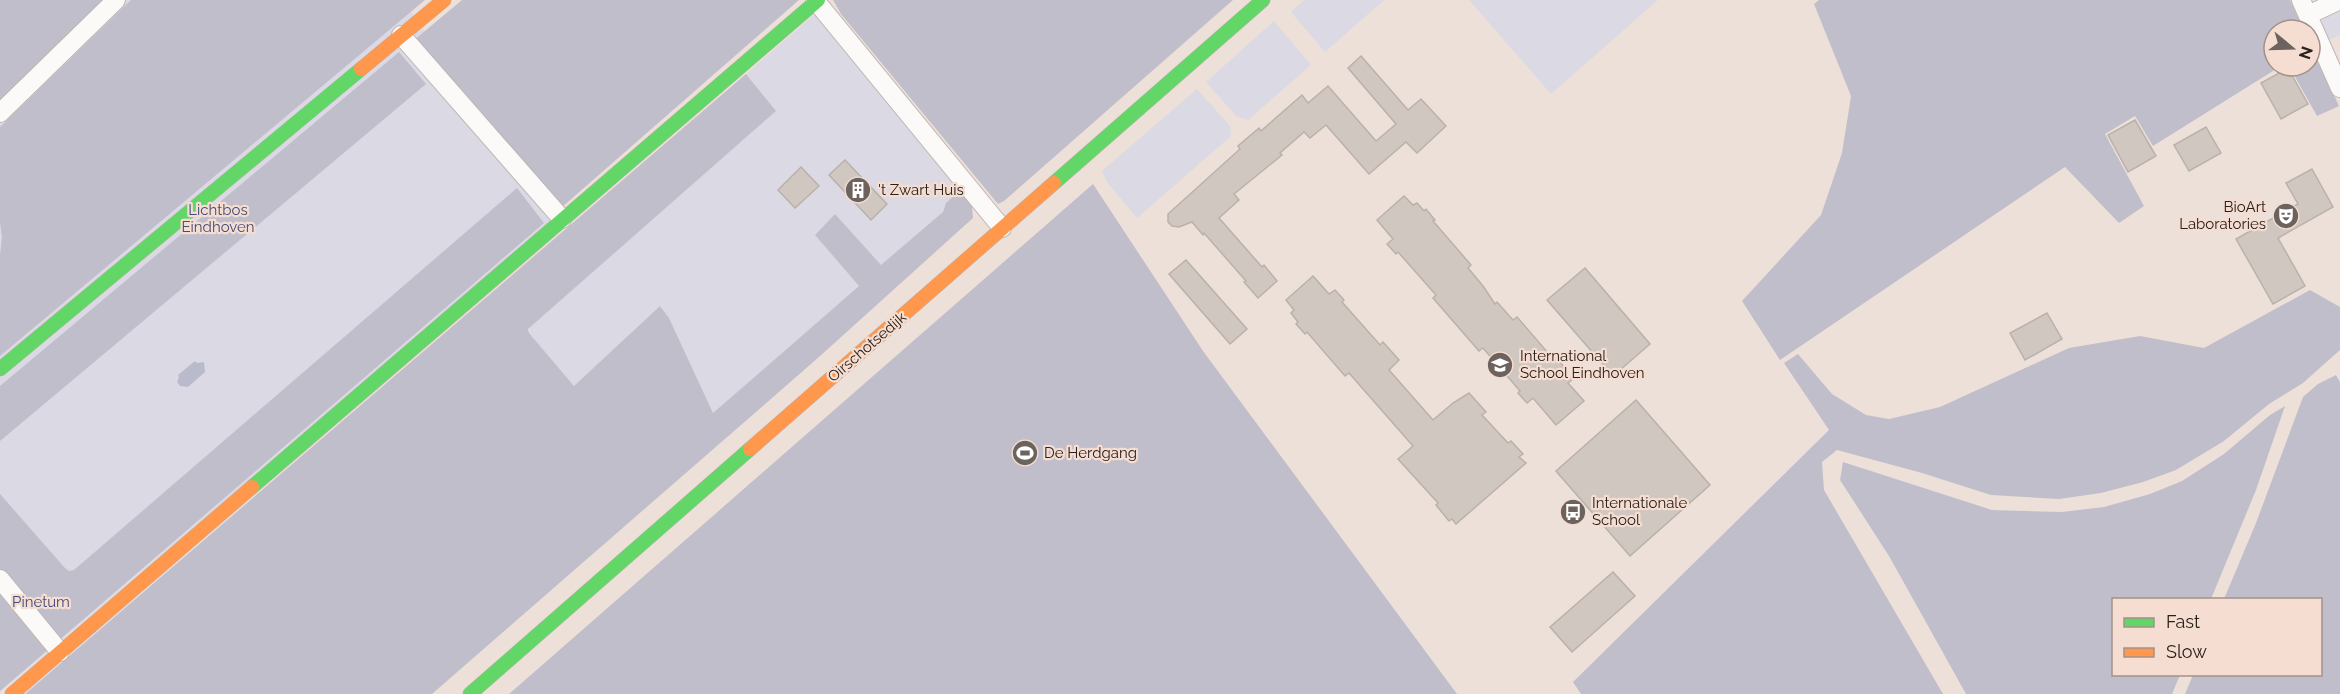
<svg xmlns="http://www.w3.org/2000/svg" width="2340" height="694" viewBox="0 0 2340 694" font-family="Raleway,sans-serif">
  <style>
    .green { fill: #dbd9e4 }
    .forest { fill: #c0becb }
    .water { fill: #b9bbcd }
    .building { fill: #d1c7c1; stroke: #bab1ab; stroke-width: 1.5 }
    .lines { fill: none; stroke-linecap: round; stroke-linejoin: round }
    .street-casing { stroke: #bfb5b0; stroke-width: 20 }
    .fast-casing { stroke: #bfb5b0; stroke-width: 15 }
    .slow-casing { stroke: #bfb5b0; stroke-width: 15 }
    .street { stroke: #fcfaf9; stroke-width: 18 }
    .fast { stroke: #63d668; stroke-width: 14 }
    .slow { stroke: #ff974d; stroke-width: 14 }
    .labels { text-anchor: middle; stroke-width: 4.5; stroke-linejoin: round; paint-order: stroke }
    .poi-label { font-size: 15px; fill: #28201b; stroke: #f5ddd1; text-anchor: start }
    .park-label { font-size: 15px; fill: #434d79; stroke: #f5ddd1 }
    .street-label { font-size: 15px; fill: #28201b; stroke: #f5ddd1 }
  </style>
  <rect width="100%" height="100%" fill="#ede0d9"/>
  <g class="green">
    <polygon points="0,0 403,0 554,219 0,692"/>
    <polygon points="1304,0 1384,0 1325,52 1291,12"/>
    <polygon points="1469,0 1658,0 1551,94"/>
    <polygon points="2340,7 2340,35 2329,40 2319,17"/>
    <polygon points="815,14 823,18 961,189 946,203 943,212 881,266 835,214 815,235 859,286 713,413 669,318 660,306 574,386 529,333 530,326 776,111 746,74"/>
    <polygon points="1274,21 1311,65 1248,120 1236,116 1206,82"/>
    <polygon points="1197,89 1230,126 1231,136 1137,218 1107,182 1102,171"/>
  </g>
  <g class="forest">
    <polygon points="0,0 105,0 0,102"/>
    <polygon points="131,0 425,0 0,356 0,255 2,237 0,222 0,127"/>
    <polygon points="462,0 799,0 561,208 413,41"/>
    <polygon points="833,0 1233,0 1004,201 998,204 841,14"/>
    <polygon points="1819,0 2290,0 2304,30 2274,30 2274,66 2281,66 2153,146 2135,116 2105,134 2144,206 2119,223 2065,167 1780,360 1742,301 1821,215 1842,153 1851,96 1814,4"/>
    <polygon points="2310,43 2339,106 2317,116 2289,66 2310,66"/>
    <polygon points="399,52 426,84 0,441 0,386"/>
    <polygon points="746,74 776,111 528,329 529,333 574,386 660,306 669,318 713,413 859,286 815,235 835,214 881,265 943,212 946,203 961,189 972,206 973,218 819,357 432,694 25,694"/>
    <polygon points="1093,184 1203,351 1457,694 509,694"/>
    <polygon points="517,188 544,223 0,691 0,494 65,568 69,571 74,570"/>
    <polygon points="2310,290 2340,307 2340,350 2303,383 2269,404 2224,441 2176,470 2143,482 2101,493 2059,499 1991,495 1922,473 1837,450 1822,462 1824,490 1943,694 1581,694 1573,682 1829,430 1784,363 1798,354 1832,394 1866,415 1889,419 1940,407 2069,348 2140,336 2204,348"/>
    <polygon points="2336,375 2340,382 2340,694 2185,694 2193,675 2320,674 2320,600 2224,599 2256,523 2303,397 2318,384"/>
    <polygon points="2285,406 2256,490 2211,599 2114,600 2114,674 2180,675 2172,694 1966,694 1889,556 1840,480 1843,462 1992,510 2062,512 2104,507 2150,494 2182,481 2224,454 2270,415"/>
  </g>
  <polygon class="water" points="195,361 197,363 204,362 205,372 188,387 180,386 177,382 179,377 178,375"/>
  <g class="building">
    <polygon points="1361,56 1408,110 1421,99 1446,126 1417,153 1406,142 1369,174 1326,125 1310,138 1304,132 1280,153 1282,155 1234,194 1239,200 1219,218 1262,267 1264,265 1277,281 1258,298 1244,282 1246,281 1204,233 1203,235 1192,222 1179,227 1172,226 1168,222 1168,214 1240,149 1238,146 1259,128 1261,131 1302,95 1308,103 1328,86 1376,141 1396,124 1348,68"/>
    <polygon points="2288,68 2308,104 2281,119 2261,83"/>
    <polygon points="2135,120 2156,156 2128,172 2108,135"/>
    <polygon points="2206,127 2221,153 2189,171 2174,145"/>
    <polygon points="845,160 887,204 871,220 829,175"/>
    <polygon points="801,167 819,186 795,208 778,190"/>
    <polygon points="2312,169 2333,207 2278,238 2305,286 2273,304 2236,239 2298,204 2286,183"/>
    <polygon points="1404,196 1413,205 1417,203 1424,211 1426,209 1435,220 1433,221 1471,265 1468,268 1483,286 1495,304 1497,302 1513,320 1517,317 1555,361 1557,359 1566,369 1564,371 1572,380 1568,383 1584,401 1556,425 1533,398 1527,403 1518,393 1520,391 1483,348 1479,351 1433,298 1436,295 1398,252 1396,254 1387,244 1393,239 1377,220"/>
    <polygon points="1186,260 1247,329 1230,344 1169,274"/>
    <polygon points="1585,268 1650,344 1613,376 1547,300"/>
    <polygon points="1313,276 1329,294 1335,290 1344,300 1342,302 1380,345 1383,342 1399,360 1389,370 1433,420 1453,403 1469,393 1486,412 1482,415 1508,443 1511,441 1523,454 1519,457 1526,463 1456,524 1452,519 1449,521 1436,505 1438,503 1398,459 1413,446 1349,373 1345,376 1307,332 1305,334 1296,324 1298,322 1291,313 1294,310 1286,300"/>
    <polygon points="2047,313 2062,339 2025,360 2010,333"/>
    <polygon points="1636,400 1710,485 1630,556 1556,471"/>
    <polygon points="1613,572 1635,596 1572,652 1550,627"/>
  </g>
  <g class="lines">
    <g class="street-casing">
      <g id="street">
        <polyline points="815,0 1002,228"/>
        <polyline points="2301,0 2340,88"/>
        <polyline points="2308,15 2340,0"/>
        <polyline points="401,35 562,219"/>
        <polyline points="0,113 116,0"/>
        <polyline points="0,579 60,652"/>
      </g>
    </g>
    <g class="fast-casing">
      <g id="fast">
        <polyline points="1054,183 1263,0"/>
        <polyline points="0,369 361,69"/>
        <polyline points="252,487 818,0"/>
        <polyline points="470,694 750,449"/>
      </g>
    </g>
    <g class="slow-casing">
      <g id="slow">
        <polyline points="361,69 444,0"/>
        <polyline points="750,449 1054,183"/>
        <polyline points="12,694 252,487"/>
      </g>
    </g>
    <use href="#street" class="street"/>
    <use href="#fast" class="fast"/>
    <use href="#slow" class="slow"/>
  </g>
  <defs>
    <g id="building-disc" transform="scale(1.35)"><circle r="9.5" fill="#6d635e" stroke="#f5ddd1"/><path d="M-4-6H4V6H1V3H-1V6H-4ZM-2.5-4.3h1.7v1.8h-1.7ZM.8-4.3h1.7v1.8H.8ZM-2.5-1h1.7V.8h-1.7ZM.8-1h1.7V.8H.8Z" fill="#fff"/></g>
    <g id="theatre-disc" transform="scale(1.35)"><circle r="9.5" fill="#6d635e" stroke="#f5ddd1"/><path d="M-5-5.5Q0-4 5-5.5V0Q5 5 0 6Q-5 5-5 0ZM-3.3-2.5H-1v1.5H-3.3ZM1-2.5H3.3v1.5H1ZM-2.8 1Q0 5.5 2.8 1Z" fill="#fff"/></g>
    <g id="school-disc" transform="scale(1.35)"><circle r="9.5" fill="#6d635e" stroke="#f5ddd1"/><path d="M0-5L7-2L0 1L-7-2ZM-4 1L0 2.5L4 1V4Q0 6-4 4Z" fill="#fff"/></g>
    <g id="stadium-disc" transform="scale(1.35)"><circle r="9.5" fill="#6d635e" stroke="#f5ddd1"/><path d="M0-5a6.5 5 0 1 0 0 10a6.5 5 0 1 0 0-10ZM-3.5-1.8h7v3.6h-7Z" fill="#fff"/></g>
    <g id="bus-disc" transform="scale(1.35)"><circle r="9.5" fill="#6d635e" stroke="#f5ddd1"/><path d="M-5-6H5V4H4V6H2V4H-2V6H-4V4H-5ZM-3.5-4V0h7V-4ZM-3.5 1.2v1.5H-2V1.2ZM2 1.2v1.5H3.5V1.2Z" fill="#fff"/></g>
  </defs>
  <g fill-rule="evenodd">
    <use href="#building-disc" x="858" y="190"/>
    <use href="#theatre-disc" x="2286" y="216"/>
    <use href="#school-disc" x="1500" y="365"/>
    <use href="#stadium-disc" x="1025" y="453"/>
    <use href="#bus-disc" x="1573" y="512"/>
  </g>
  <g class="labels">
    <g class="poi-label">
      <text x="878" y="195">'t Zwart Huis</text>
      <text x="2266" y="212" text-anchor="end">BioArt<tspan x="2266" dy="17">Laboratories</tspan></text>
      <text x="1520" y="361">International<tspan x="1520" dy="17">School Eindhoven</tspan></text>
      <text x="1044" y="458">De Herdgang</text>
      <text x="1592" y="508">Internationale<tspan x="1592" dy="17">School</tspan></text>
    </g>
    <g class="park-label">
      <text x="218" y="215">Lichtbos<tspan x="218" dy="17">Eindhoven</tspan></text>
      <text x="41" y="607">Pinetum</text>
    </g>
    <g class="street-label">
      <text transform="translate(867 347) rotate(-41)" y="5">Oirschotsedijk</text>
    </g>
  </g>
  <rect x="2112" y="598" width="210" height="78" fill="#f5ddd1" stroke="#a39188" stroke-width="1.5"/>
  <rect x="2124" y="618" width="30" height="9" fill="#63d668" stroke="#a39188" stroke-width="1.5"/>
  <text x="2166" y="628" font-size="18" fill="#28201b">Fast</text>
  <rect x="2124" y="648" width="30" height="9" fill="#ff974d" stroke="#a39188" stroke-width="1.5"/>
  <text x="2166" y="658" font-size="18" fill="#28201b">Slow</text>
  <g transform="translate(2292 48) rotate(109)"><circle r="28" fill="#f5ddd1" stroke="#a39188" stroke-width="1.5"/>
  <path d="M0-4.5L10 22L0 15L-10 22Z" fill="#6d635e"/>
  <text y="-9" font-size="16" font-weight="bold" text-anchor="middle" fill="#28201b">N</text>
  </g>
</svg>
